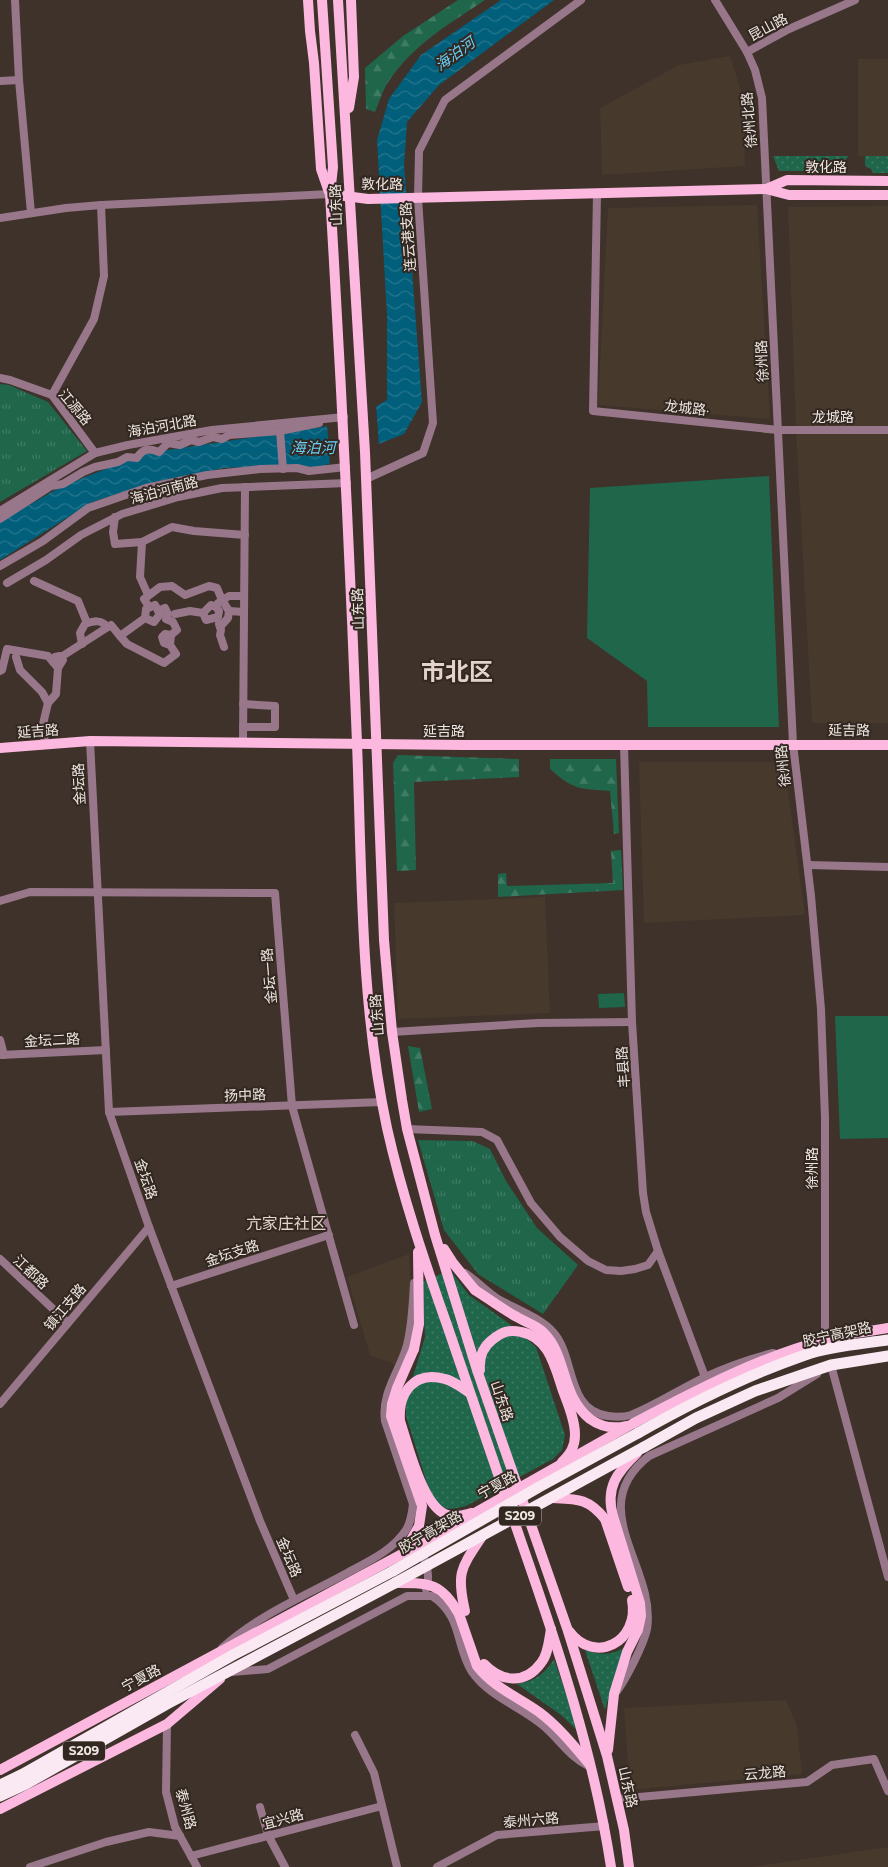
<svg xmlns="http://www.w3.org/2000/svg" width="888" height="1867" viewBox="0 0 888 1867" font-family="Montserrat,'Noto Sans SC',sans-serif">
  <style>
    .commercial { fill: #47392b }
    .grass { fill: url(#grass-dots) }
    .forest { fill: url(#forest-firs) }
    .park { fill: url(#park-tufts) }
    .garden { fill: #1f664b }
    .water { fill: url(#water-waves) }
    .pier { fill: #3e322a }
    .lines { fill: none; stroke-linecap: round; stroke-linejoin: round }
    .minor { stroke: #98778a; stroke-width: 8 }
    .major { stroke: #fcb8df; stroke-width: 10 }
    .highway { stroke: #fae9f2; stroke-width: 11 }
    .major-bridge { stroke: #fcb8df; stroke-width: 10 }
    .highway-bridge { stroke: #fae9f2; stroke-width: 11 }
    .labels { text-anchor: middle; stroke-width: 4; stroke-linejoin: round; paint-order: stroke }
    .shield { fill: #332821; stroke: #b6ada7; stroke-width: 1 }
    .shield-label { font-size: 12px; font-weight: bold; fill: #eee6e1 }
    .street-label { font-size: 14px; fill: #eee6e1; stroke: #332821 }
    .water-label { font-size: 15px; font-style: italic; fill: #68cef6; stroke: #332821 }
    .quarter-label { font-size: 16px; fill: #e3d3ca; stroke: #332821 }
    .town-label { font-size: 24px; font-weight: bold; fill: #e3d3ca; stroke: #332821 }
  </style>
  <defs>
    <pattern id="grass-dots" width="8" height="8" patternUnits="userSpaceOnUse" patternTransform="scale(1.25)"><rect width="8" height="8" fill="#1f664b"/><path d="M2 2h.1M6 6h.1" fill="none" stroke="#407c65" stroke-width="1.8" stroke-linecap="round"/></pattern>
    <pattern id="forest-firs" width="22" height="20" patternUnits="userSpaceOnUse" patternTransform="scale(1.25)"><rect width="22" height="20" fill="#1f664b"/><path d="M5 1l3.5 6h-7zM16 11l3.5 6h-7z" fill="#407c65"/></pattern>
    <pattern id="park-tufts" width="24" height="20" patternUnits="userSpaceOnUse" patternTransform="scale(1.25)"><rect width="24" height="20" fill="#1f664b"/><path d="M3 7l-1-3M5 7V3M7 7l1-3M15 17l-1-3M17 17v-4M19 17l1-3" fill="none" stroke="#407c65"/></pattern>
    <pattern id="water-waves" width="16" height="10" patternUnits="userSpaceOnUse" patternTransform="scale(1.25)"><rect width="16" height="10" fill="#015f7b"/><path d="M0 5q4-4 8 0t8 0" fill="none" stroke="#26768d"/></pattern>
  </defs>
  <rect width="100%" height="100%" fill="#3e322a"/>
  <g class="commercial">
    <polygon points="730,56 743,97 745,166 602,175 600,108 679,65"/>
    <rect x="858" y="59" width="30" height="97"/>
    <polygon points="757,205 770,419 598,405 608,208"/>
    <polygon points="888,206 888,723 812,723 796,430 788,207"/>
    <polygon points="639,762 784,762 805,915 644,923"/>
    <polygon points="545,897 550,1013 398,1019 394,903"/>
    <polygon points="409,1254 412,1302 406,1343 396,1365 370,1355 347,1277"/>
    <polygon points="786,1700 797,1726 802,1774 630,1790 624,1708"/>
    <polygon points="888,1847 888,1867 750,1867"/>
  </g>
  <g class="grass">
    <polygon points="773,156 848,156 842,165 843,168 846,168 844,171 779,171"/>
    <polygon points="865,156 888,156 888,173 873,173 871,169 865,166"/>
    <polygon points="450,1270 469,1295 507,1322 536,1347 565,1435 562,1450 553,1459 466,1506 452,1509 440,1507 430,1493 406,1416 406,1400 425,1337 422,1282"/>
    <path d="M626,1647L618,1667L605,1710L585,1650C601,1656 612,1655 626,1647Z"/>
    <path d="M554,1659L579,1732L561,1715L517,1684C535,1681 545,1674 554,1659Z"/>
  </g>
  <g class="forest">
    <path d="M458,0H485C449,24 411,46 387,84C382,92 379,103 375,112L366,109L365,68L403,36Z"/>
    <polygon points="398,755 519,759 519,777 414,782 416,870 397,871 393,763"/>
    <path d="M550,759H616L619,833L614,834L610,791C578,788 575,791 550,769Z"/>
    <polygon points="621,850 623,890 498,897 498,874 506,873 507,886 613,883 611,851"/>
    <polygon points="408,1046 420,1048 432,1109 419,1112"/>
  </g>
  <g class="park">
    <polygon points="0,384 9,385 48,402 87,451 0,502"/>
    <polygon points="418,1140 473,1141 490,1149 506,1181 537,1228 578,1265 543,1314 478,1274 444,1230"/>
  </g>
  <g class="garden">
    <polygon points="769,476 779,727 648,727 647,681 587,638 590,488"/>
    <polygon points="624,993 625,1007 599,1008 598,994"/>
    <polygon points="835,1016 888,1016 888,1138 840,1139"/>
  </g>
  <polygon class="water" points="501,0 554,0 439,85 407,122 404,165 422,402 404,434 323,466 307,468 289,465 224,468 155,482 92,502 0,560 0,522 62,486 147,453 348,423 387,400 387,315 377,140 389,99 421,55"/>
  <polygon class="pier" points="376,404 379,447 330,464 327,424 347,421"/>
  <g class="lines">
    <g class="minor">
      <polyline points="15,0 19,80 31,213"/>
      <polyline points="715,0 747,52 755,70 762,98 793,744 811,896 821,1009 825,1118 825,1339"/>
      <polyline points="747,52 789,29 855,0"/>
      <polyline points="0,81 19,80"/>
      <polyline points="597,194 593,411 778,430 888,430"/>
      <polyline points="0,218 66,208 101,205 330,194"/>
      <polyline points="0,378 10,380 52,395 95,453"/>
      <polyline points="52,395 94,319 104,276 101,205"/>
      <polyline points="280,431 283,469"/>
      <polyline points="366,479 423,453 433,423 418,198 419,151 445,100 581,0"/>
      <polyline points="0,511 95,453 128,445 212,430 344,417"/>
      <polyline points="115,517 113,532 115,544 142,542"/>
      <path d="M0,519L51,486L63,484L83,472L95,467L118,462L127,457L137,458C143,448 149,448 159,452L168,443L180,445L191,440L199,442L213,437L222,439L229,435L280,431L319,423"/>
      <polyline points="0,566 43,541 88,508 146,488 207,475 260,469 297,468 309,471 346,467"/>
      <polyline points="34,581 78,601 87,623"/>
      <polyline points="7,583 46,560 81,535 122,514 178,497 222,488 347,483"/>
      <polyline points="148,595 140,577 142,542 172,527 194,531 245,535"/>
      <polyline points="218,603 229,596 244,596"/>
      <polyline points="149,607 144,599 160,587 172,586 185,595 209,586 217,588 222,600 229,611"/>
      <polyline points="158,611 165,608 168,614 166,619 173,622 177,630 171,635"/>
      <polyline points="175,614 190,611 203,613 206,620 218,617 219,611 216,607 211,605 203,613"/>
      <polyline points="219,624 221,630 220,635 224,647"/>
      <polyline points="220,627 228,618 229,611 244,612"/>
      <polyline points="120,636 127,644 164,663 176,654 170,645 164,643 162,637 165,634 171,635 170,645"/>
      <path d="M82,644L80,633L85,624C94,621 100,619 108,627"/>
      <polyline points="16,657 20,670 42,692 48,703 43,724 45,744"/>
      <polyline points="61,657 111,625 120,636 145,618 146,609 155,605 160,614 154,622 145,618"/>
      <polyline points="0,671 2,670 7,649 48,656 53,662"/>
      <polyline points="48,703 56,694 58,668 53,662 55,657 60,656 63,660 58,668"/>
      <polyline points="243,704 275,706 275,727 243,727"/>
      <polyline points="90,741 109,1112 149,1227 260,1521 294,1600"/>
      <polyline points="243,743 245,487"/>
      <polyline points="624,745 632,1022 643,1193 646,1212 658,1251 705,1377"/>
      <polyline points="808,865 888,867"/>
      <polyline points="0,901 30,892 275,893 292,1106 354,1325"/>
      <polyline points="392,1032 538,1023 632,1022"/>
      <polyline points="0,1040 4,1055"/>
      <polyline points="0,1055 106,1050"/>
      <polyline points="109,1112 382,1102"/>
      <polyline points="407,1129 482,1132 497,1140 531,1203 560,1237 588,1261 606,1270 621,1271 635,1269 648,1265 658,1251"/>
      <polyline points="0,1259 68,1323"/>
      <path d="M465,1273C477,1281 486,1291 498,1299C514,1308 541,1318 553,1332C576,1357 565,1410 608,1416C615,1417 624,1417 631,1415C656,1405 680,1389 705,1377C727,1367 749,1359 773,1353"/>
      <polyline points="171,1286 329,1235"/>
      <polyline points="827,1368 831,1365 888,1577"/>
      <polyline points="0,1404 149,1227"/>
      <path d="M421,1550C426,1564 431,1575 426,1589"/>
      <path d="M222,1648C258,1615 305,1596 347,1573C369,1561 392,1551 406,1530C411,1522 412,1513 413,1504L385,1421C381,1392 400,1371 407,1345C412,1325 413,1304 414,1283"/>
      <path d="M232,1672L268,1669L407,1596H432C463,1617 455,1645 472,1672C490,1698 525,1708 547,1729C563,1744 570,1757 590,1767"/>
      <path d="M617,1691C626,1679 644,1644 647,1629C657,1567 582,1508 649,1456L778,1398L817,1374"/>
      <polyline points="167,1724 166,1792 175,1827 197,1867"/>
      <polyline points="355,1735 374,1773 397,1867"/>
      <polyline points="617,1799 807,1782 832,1765 874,1759 888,1791"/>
      <polyline points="260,1807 268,1835 285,1867"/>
      <polyline points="191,1856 382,1806"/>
      <polyline points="30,1867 106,1842 149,1832 180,1836"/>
      <polyline points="437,1867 497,1835 605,1826"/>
    </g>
    <g class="major">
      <polyline points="308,0 310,31 314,63 321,169 329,192"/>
      <path d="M322,0L333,167L330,194C341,377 350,560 357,743C362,871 360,1002 387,1128C402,1195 424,1260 447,1325C472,1398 497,1471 522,1544C559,1650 594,1756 611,1867"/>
      <polyline points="338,0 365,452 384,940 392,1032 402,1100 407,1129 435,1235 477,1370 567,1628 607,1756 624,1830 629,1867"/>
      <polyline points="349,108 354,77 351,0"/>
      <polyline points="766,189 787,180 888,181"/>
      <polyline points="330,194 368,199 766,189 789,195 888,195"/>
      <polyline points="0,748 90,741 463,745 888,745"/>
      <polyline points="444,1249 453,1263 475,1290"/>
      <polyline points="414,1349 419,1324 418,1252"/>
      <path d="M480,1370C479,1358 483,1347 492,1340C502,1332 509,1329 521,1332C549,1337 555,1367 563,1391C568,1404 575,1420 575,1435C575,1447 570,1454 562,1462"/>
      <path d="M470,1393C462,1388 454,1381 445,1379C414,1370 398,1393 400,1421C408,1445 422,1504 445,1514C454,1518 463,1515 472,1513"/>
      <path d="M634,1423C695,1391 757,1358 824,1340C844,1334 867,1332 888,1328"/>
      <polyline points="605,1519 628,1587"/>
      <path d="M459,1614L477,1666C493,1687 518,1697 539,1712C559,1727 574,1746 590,1765"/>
      <path d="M569,1631C595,1666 640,1641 632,1600"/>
      <path d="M484,1664C501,1682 525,1685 541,1663C548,1655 549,1640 551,1629"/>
      <polyline points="608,1750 614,1694 627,1652 638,1630 641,1616 640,1603 613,1516"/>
      <polyline points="0,1770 404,1553"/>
      <polyline points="0,1809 167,1724 220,1679"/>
    </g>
    <g class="highway">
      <path d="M638,1433C691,1403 747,1375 805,1355C831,1346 861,1344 888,1340"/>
      <polyline points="644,1447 696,1418 755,1391 831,1365 888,1356"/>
      <polyline points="0,1785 23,1774 233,1655 393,1571"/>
      <polyline points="0,1796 26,1784 167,1704 395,1583"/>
    </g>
    <g class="major-bridge">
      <path d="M475,1290C489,1299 502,1309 517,1317C525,1322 536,1325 543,1332C568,1356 560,1395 590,1419C601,1427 613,1429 626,1426"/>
      <path d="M552,1498C577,1499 588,1498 605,1519"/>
      <path d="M613,1516C605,1488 617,1472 637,1453"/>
      <polyline points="404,1552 419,1526 422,1506 391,1416 392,1404 397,1388 414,1349"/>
      <polyline points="404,1553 634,1423"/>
      <path d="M395,1583C429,1583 441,1582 459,1614"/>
      <path d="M465,1611C456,1572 461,1568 483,1535"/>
    </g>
    <g class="highway-bridge">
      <polyline points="393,1571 539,1487 638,1433"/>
      <polyline points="395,1583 644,1447"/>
    </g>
  </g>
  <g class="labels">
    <g class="shield">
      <rect x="499" y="1506.5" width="42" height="19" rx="4"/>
      <rect x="63" y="1741.5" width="42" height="19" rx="4"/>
    </g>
    <g class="shield-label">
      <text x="520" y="1520">S209</text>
      <text x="84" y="1755">S209</text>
    </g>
    <g class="street-label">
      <text transform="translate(768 27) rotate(-28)" y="5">昆山路</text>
      <text transform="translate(749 120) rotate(-95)" y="5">徐州北路</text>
      <text x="826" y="172">敦化路</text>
      <text transform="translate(382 184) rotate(1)" y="5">敦化路</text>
      <text transform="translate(336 205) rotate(-93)" y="5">山东路</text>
      <text transform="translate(408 237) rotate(-94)" y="5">连云港支路</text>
      <text transform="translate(762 361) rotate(-93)" y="5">徐州路</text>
      <text transform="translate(75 407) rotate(50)" y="5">江源路</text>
      <text transform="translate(687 408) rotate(6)" y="5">龙城路·</text>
      <text x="833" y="422">龙城路</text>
      <text transform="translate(162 426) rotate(-10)" y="5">海泊河北路</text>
      <text transform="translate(164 490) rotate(-15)" y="5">海泊河南路</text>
      <text transform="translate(358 609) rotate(-92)" y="5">山东路</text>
      <text transform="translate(849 730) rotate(1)" y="5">延吉路</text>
      <text transform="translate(38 731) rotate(-4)" y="5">延吉路</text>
      <text x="444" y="736">延吉路</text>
      <text transform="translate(783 766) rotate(-96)" y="5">徐州路</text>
      <text transform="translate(79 784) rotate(-93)" y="5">金坛路</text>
      <text transform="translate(269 976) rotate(-95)" y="5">金坛一路</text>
      <text transform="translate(377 1015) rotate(-95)" y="5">山东路</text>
      <text transform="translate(52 1040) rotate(-3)" y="5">金坛二路</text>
      <text transform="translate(623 1067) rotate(-94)" y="5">丰县路</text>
      <text transform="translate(245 1095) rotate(-2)" y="5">扬中路</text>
      <text transform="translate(812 1168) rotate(-90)" y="5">徐州路</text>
      <text transform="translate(146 1179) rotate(71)" y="5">金坛路</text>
      <text transform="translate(232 1253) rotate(-18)" y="5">金坛支路</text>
      <text transform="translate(31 1272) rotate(43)" y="5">江都路</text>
      <text transform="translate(65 1307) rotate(-50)" y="5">镇江支路</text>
      <text transform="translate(837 1334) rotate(-12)" y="5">胶宁高架路</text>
      <text transform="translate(502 1401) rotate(71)" y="5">山东路</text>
      <text transform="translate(497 1485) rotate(-29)" y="5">宁夏路</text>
      <text transform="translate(430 1532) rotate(-30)" y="5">胶宁高架路</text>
      <text transform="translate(289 1557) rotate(67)" y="5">金坛路</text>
      <text transform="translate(141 1678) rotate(-28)" y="5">宁夏路</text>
      <text transform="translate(765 1773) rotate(-5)" y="5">云龙路</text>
      <text transform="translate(628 1787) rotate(77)" y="5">山东路</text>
      <text transform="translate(186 1809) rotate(74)" y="5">泰州路</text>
      <text transform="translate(283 1819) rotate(-15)" y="5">宜兴路</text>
      <text transform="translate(531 1820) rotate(-5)" y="5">泰州六路</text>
    </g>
    <g class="water-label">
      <text transform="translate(455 54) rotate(-36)" y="5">海泊河</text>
      <text x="313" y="453">海泊河</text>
    </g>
    <g class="quarter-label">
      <text x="286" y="1229">亢家庄社区</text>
    </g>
    <g class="town-label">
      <text x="457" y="680">市北区</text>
    </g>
  </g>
</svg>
